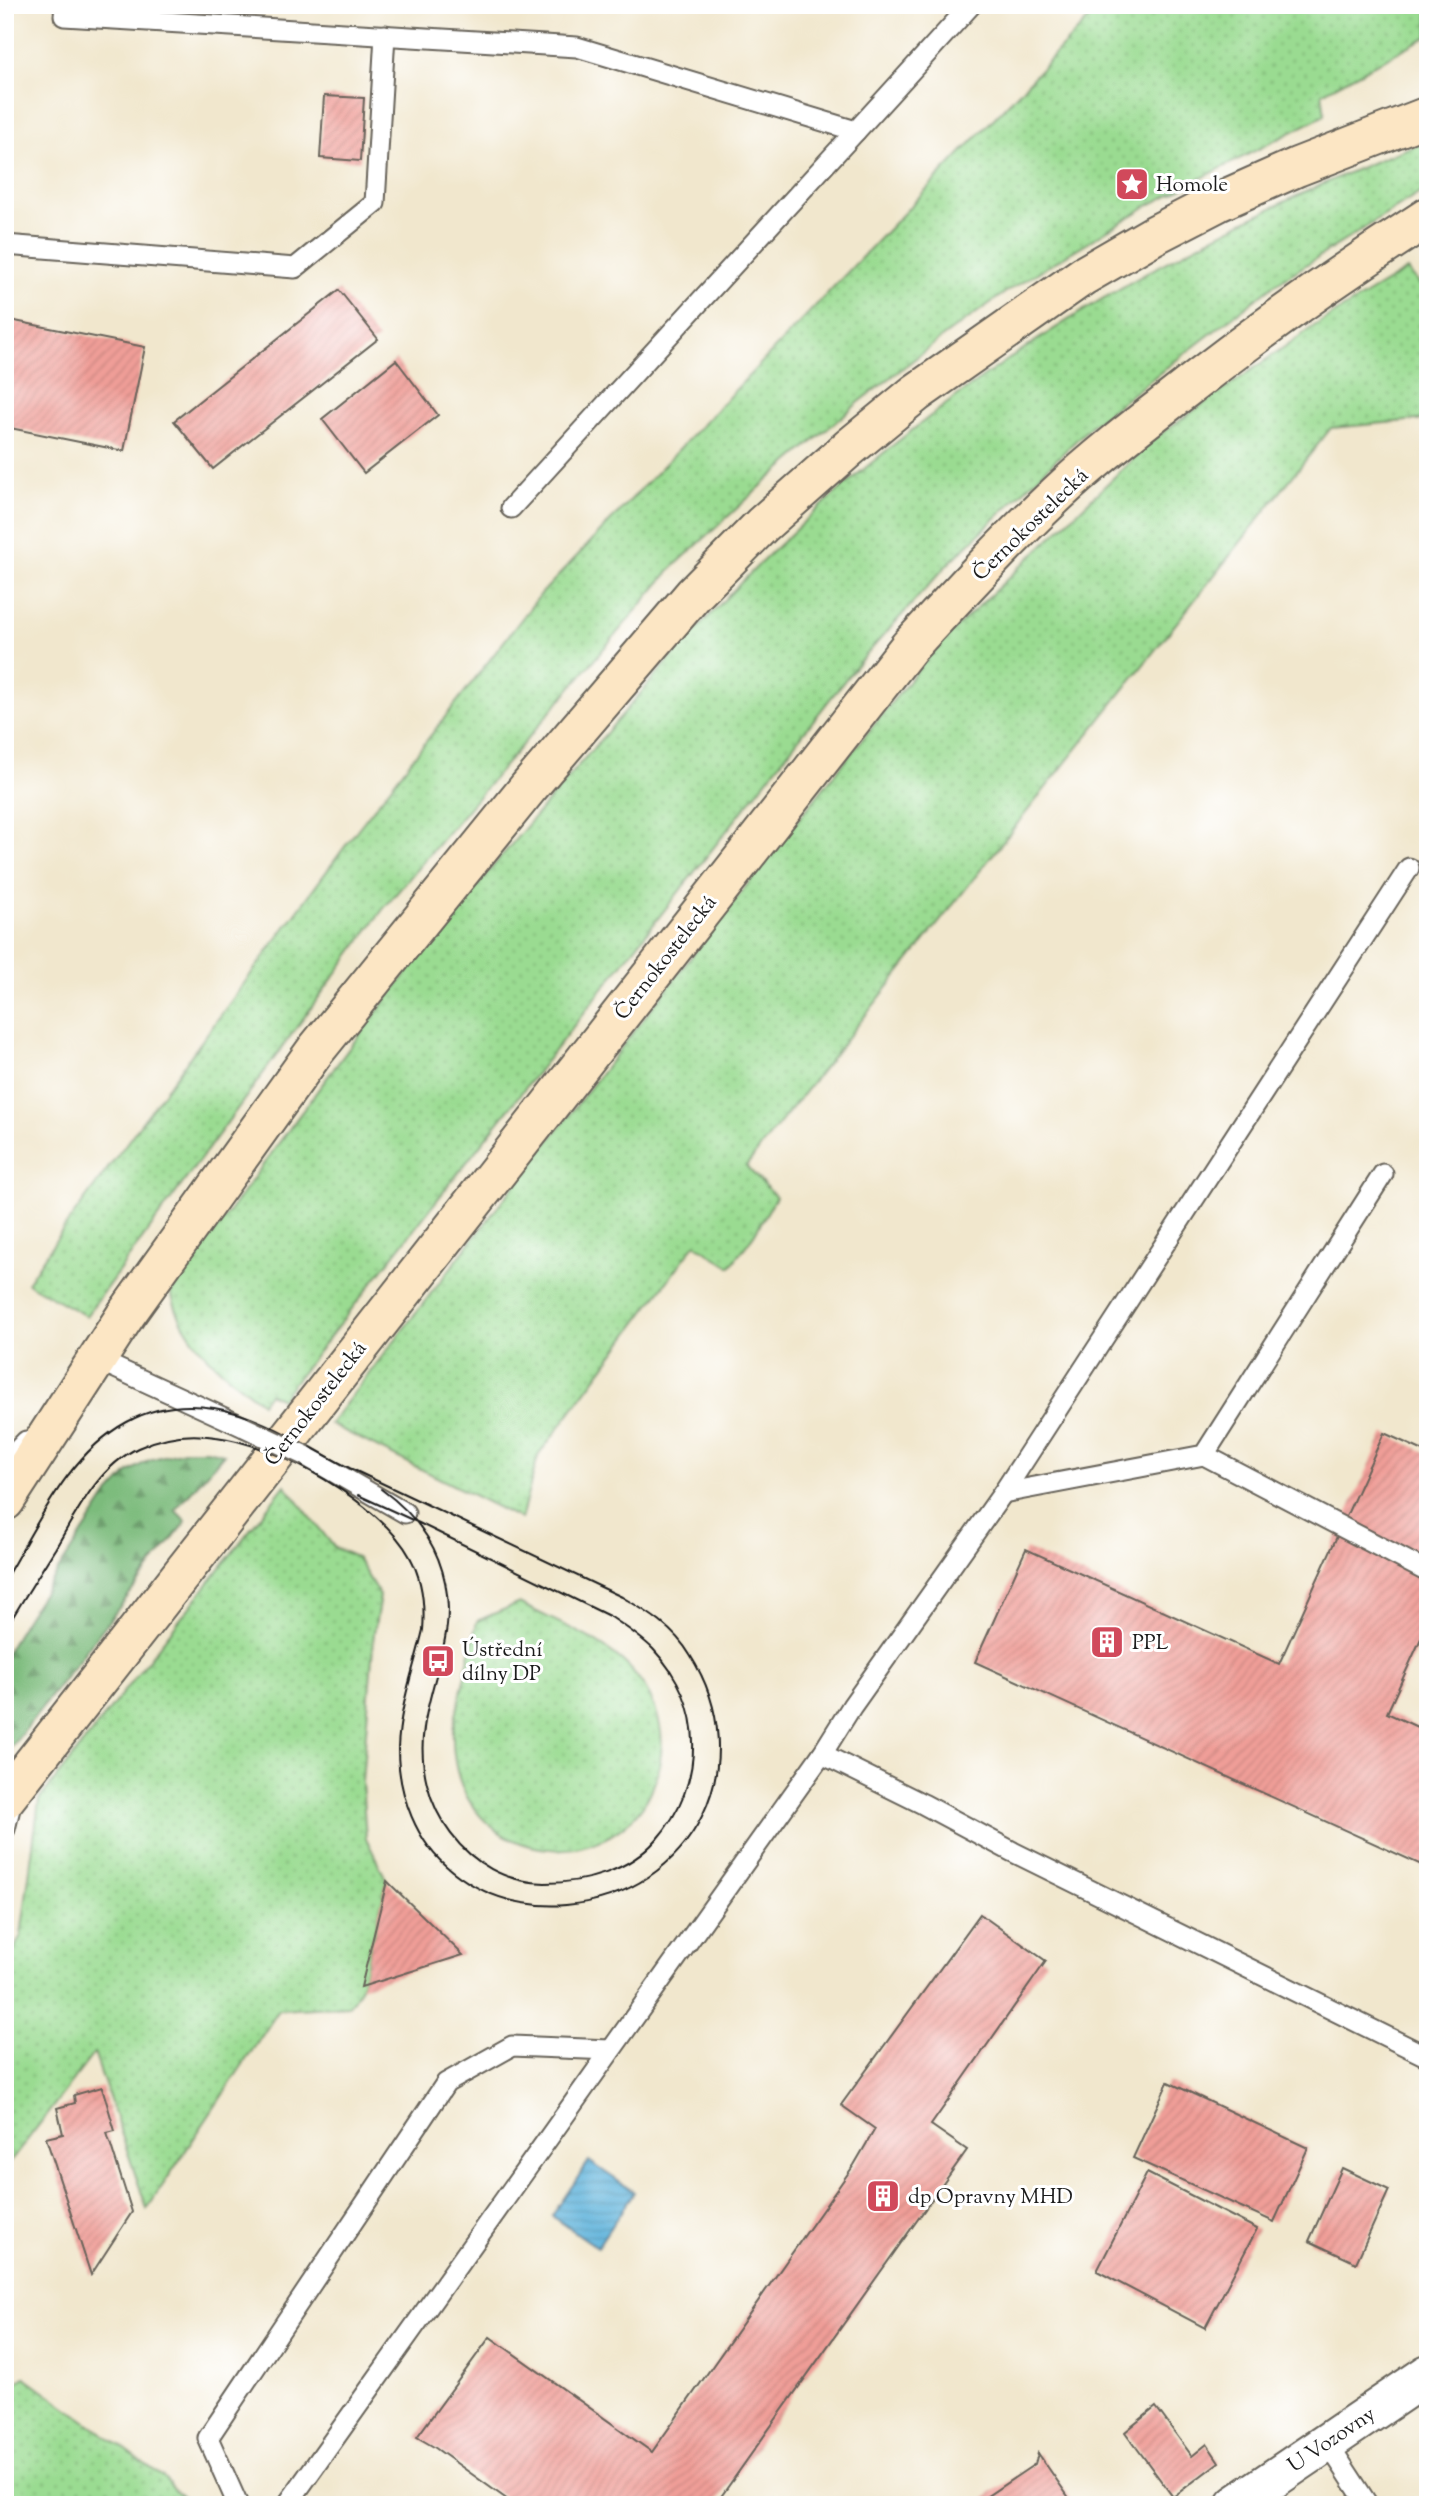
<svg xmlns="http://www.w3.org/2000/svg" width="1433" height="2510" viewBox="0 0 1433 2510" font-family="'Sorts Mill Goudy',serif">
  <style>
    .grass { fill: url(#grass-dots); stroke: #5b7c56; stroke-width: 2 }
    .forest { fill: url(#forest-firs); stroke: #4c6c4c; stroke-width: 2 }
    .water { fill: url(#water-rules); stroke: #3e687c; stroke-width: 2 }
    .building { fill: url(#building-hatch) }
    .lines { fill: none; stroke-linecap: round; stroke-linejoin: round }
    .service-casing { stroke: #67635a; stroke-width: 23 }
    .minor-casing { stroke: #67635a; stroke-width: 42 }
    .secondary-casing { stroke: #67635a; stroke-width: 42 }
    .service { stroke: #fff; stroke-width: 19 }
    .minor { stroke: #fff; stroke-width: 38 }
    .secondary { stroke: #fce6c4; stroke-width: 38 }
    .tram { stroke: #1c1c1c; stroke-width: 2 }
    .service-bridge-casing { stroke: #67635a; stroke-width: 23; stroke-linecap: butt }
    .service-bridge { stroke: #fff; stroke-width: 19 }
    .labels { text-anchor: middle; stroke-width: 6; stroke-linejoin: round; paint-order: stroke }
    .poi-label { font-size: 21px; fill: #1c1c1c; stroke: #fff; text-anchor: start }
    .street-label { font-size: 21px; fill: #1c1c1c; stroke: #fff }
  </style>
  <defs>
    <pattern id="grass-dots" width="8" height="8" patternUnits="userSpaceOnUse" patternTransform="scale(1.75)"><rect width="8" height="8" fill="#9adb91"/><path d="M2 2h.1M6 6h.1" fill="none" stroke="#84bb7c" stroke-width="1.8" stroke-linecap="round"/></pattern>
    <pattern id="forest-firs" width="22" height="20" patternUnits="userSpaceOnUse" patternTransform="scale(1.75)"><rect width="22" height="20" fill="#7bbb7b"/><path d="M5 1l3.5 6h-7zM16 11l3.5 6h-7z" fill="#649764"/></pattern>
    <pattern id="water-rules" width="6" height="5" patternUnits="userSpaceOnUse" patternTransform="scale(1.75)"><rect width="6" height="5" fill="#5fb3db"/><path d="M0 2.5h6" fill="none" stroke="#5299bb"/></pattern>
    <pattern id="building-hatch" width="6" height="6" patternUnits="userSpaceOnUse" patternTransform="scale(1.75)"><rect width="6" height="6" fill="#f09e98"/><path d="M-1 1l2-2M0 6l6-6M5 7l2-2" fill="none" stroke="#cd8882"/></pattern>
  </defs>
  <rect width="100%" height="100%" fill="#fff"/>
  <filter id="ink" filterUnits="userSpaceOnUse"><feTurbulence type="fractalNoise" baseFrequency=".0143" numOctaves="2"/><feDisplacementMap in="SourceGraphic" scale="14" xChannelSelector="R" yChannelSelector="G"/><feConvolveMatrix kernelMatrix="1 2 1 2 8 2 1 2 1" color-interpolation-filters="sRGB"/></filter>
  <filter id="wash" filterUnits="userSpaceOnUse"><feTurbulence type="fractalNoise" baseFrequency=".00686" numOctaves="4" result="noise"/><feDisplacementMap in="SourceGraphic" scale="28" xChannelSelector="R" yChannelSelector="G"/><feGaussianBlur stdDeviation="1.57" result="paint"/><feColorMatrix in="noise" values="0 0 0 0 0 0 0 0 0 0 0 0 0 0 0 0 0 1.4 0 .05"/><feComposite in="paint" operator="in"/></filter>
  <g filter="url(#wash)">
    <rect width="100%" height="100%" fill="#f1e7cd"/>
    <g class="grass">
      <polygon points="1102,5 1428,5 1428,36 1322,93 1325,115 1149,205 1006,292 944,336 858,403 770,478 672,568 384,908 86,1316 27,1283 64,1228 357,830 541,594"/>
      <path d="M1428,140V188L1274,285L1092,425L947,565L856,666L281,1399L269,1393L262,1403C223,1374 182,1341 171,1292C247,1187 323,1080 404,977C468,895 536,814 604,736C634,701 664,665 696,630C761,558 842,484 920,424C1074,304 1246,211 1428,140Z"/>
      <polygon points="1407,270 1428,293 1428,419 1331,428 746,1166 776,1197 754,1235 730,1267 695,1244 538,1456 521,1519 330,1424 774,850 936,647 1155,438 1314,326"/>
      <polygon points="285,1485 335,1548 356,1557 380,1596 374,1633 362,1782 366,1838 387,1881 361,1987 349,2006 279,2010 147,2209 94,2053 5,2169 5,1966 21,1936 39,1800"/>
      <path d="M519,1603C553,1621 602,1639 629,1667C651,1690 665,1723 661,1754C647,1887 447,1883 453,1729L477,1621Z"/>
      <polygon points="25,2377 163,2477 190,2505 5,2505 5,2389"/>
    </g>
    <polygon class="forest" points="187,1450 207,1450 224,1454 175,1510 186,1521 5,1755 5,1654 28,1616 106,1497 129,1472 149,1460"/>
    <polygon class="water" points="589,2161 634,2192 597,2247 552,2216"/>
    <g id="blocks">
      <g class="building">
        <polygon points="324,96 364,98 360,161 320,158"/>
        <polygon points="339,290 378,339 213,469 174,421"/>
        <polygon points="5,319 145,347 124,451 5,427"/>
        <polygon points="396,360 438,415 364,473 322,419"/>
        <polygon points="1384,1433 1428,1453 1428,1623 1387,1713 1428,1732 1428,1868 975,1662 1026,1549 1279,1664"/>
        <polygon points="387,1881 463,1955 361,1987"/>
        <polygon points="980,1914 1046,1961 931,2125 967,2150 715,2505 515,2505 434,2447 417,2437 490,2337 652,2452 854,2165 875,2129 841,2105"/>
        <polygon points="1168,2082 1308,2148 1274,2222 1133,2158"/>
        <polygon points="102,2087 115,2131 107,2133 132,2212 91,2275 46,2138 63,2134 57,2108 75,2103 74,2095"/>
        <polygon points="1342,2168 1389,2190 1356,2263 1309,2241"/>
        <polygon points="1147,2173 1257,2229 1205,2328 1097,2271"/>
        <polygon points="1156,2407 1192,2456 1207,2444 1219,2462 1173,2497 1125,2432"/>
        <polygon points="1038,2453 1074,2505 974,2505 1035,2464"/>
      </g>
    </g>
  </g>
  <g filter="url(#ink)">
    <use href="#blocks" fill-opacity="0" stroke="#67635a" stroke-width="2"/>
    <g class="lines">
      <g class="service-casing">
        <g id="service">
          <polyline points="65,5 64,16 577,47 856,131 971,5"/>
          <polyline points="5,245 295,268 375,203 385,35"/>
          <polyline points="511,508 856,131"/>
          <polyline points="96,1359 244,1427"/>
          <polyline points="1204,1455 1428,1572"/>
          <polyline points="306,1456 405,1513"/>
          <polyline points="5,1463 26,1441"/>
          <polyline points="1003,1493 1204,1455 1383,1174"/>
          <polyline points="822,1754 923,1804 1013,1852 1428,2057"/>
          <polyline points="5,1829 14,1792"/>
          <polyline points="1327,2442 1368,2505"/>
          <polyline points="238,2505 208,2438 446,2083 512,2046 610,2050"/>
          <polyline points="287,2505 822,1754 852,1706 1003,1493 1409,868"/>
        </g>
      </g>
      <g class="minor-casing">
        <polyline id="minor" points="1235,2505 1428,2374"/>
      </g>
      <g class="secondary-casing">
        <g id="secondary">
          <polyline points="5,1501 127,1313 315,1051 528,788 694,594 762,525 849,448 916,393 1083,276 1154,235 1218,202 1297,167 1428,116"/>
          <path d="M5,1799L909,647C957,595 1005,543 1057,494C1093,460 1133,429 1172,399C1254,334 1339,274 1428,217"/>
        </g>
      </g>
      <use href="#service" class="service"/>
      <use href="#minor" class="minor"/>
      <use href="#secondary" class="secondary"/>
      <g class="tram">
        <path d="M358,1495L419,1523L611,1617C626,1627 640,1636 653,1649C706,1705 706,1783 656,1840C629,1871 585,1883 545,1883C466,1882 413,1804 424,1728C429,1689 448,1649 448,1609C447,1558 421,1518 381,1489"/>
        <path d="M5,1579C38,1524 68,1454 127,1422C154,1407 183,1403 214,1408C265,1416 308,1448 354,1470C443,1513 533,1554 622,1597C648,1612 674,1628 690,1655C759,1763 694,1894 566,1905C524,1908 486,1898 452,1871C416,1843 398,1794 398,1749C399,1709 414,1668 423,1630C425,1605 422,1579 410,1557C381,1503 276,1444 216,1437C190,1433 163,1436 138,1448C98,1467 77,1512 55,1549C38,1576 21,1603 5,1630"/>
      </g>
      <g class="service-bridge-casing">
        <polyline id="service-bridge" points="244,1427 306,1456"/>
      </g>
      <use href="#service-bridge" class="service-bridge"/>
    </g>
  </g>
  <defs>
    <g id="sight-square" transform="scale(1.75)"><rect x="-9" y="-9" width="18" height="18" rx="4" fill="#d1495b" stroke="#fff"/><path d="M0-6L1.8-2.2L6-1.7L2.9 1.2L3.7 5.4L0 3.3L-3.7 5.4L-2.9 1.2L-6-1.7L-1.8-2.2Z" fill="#fff"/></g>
    <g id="building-square" transform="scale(1.75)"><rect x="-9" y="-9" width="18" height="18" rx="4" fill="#d1495b" stroke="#fff"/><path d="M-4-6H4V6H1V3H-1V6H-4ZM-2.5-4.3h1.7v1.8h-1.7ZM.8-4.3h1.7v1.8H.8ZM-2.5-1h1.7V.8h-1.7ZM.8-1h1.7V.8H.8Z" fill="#fff"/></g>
    <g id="bus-square" transform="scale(1.75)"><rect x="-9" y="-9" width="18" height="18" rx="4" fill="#d1495b" stroke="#fff"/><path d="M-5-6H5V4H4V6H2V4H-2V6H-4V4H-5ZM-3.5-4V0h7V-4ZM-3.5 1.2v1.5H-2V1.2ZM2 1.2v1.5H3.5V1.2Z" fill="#fff"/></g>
  </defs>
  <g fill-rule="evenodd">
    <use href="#sight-square" x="1132" y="184"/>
    <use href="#building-square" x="1107" y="1642"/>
    <use href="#bus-square" x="438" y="1661"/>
    <use href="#building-square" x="883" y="2196"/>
  </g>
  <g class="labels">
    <g class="poi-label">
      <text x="1156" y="191">Homole</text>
      <text x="1132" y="1649">PPL</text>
      <text x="462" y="1656">Ústřední<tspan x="462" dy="24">dílny DP</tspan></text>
      <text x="908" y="2203">dp Opravny MHD</text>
    </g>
    <g class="street-label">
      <text transform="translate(1030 524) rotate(-44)" y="7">Černokostelecká</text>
      <text transform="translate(665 957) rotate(-52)" y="7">Černokostelecká</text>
      <text transform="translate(315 1403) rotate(-52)" y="7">Černokostelecká</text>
      <text transform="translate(1331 2439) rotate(-34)" y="7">U Vozovny</text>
    </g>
  </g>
  <rect width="1433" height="2510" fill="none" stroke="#fff" stroke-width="28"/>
</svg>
